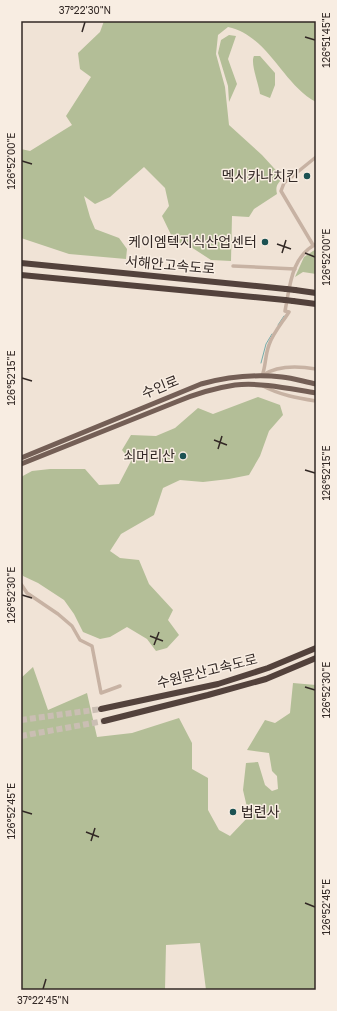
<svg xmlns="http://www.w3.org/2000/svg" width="337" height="1011" viewBox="0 0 337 1011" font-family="'Golos Text','Noto Sans KR',sans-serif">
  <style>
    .green { fill: #b3be97 }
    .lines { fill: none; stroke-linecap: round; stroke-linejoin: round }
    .stream { stroke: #76acab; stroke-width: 1 }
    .highway-tunnel { stroke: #cabeb3; stroke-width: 6; stroke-dasharray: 6 3; stroke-linecap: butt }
    .street { stroke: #c7b2a3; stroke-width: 3.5 }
    .primary { stroke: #745f56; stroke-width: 5 }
    .highway { stroke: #53423c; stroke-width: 6 }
    .highway-bridge { stroke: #53423c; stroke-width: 6 }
    .ticks { fill: none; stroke: #322825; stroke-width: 1.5 }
    .poi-dot { fill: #1c5253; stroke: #f8ede2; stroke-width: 1.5 }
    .labels { text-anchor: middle; stroke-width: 3; stroke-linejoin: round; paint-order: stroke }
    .poi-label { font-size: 14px; fill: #322825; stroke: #f8ede2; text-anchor: end }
    .street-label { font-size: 14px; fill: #322825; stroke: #f8ede2 }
    .neatline { fill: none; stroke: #322825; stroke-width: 1.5 }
    .ticks-label { font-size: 10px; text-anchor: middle; fill: #322825 }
  </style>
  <rect width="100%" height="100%" fill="#f0e3d6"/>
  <g class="green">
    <path d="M104,21H316V102C282,84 269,36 228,27L218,35L216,54L225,87L229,125L262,155L283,178C278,183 275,186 277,194L254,209L249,217L232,216L231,261L211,260L191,247L174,241L162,216L169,206L165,188L144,167L110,197L95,204L84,196L90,217L95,229L119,238L127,249L126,259L69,254L21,238V149L30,151L72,125L66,116L91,77L80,69L78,53L100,32Z"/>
    <polygon points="229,35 236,36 228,59 237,84 229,102 228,86 218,53 221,40"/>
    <path d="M254,56H260L275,73V85L270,98L260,94C259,85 250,63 254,56Z"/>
    <polygon points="316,249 316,274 303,272 295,277 304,257"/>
    <polygon points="258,397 280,405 283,415 269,431 260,456 249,475 229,479 203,482 180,480 163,488 154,515 121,534 110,551 120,558 139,560 149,584 173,610 168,620 179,635 167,648 156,651 147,639 127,627 110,637 100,639 83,632 74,614 64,600 38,583 23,576 21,572 21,477 32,471 50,469 85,469 99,485 119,484 131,461 122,450 131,435 156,436 175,428 198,408 213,414"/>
    <polygon points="33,667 48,710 87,693 97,737 132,733 179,718 192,743 192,769 208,778 208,810 219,830 230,836 249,816 243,790 246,763 258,762 265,785 272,791 278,789 277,776 272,771 269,753 247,750 265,720 275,723 290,713 293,683 316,685 316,990 206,990 200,943 166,945 165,990 21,990 21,678"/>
  </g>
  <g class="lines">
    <g class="stream">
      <polyline points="278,325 284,316"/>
      <polyline points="261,363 266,344 272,334"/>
    </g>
    <g class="highway-tunnel">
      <polyline points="21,720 101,709"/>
      <polyline points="21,736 104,721"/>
    </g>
    <g class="street">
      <polyline points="313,245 281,191 284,183 316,157"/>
      <polyline points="233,266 295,269"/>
      <path d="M263,375C278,365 299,366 316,369"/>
      <path d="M262,376C266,366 265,355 269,345C273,333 282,323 289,312L285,311C290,286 291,257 316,244"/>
      <path d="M263,386C280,395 297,398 316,401"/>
      <polyline points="21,584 27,593 58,614 72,626 80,640 92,646 101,693 120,686"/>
    </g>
    <g class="primary">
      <path d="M21,458L201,384C227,377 255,374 282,377C293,378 305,382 316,384"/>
      <path d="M21,464L176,402C195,394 215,388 235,385C261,382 291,389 316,393"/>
    </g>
    <g class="highway">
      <polyline points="21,263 286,289"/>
      <polyline points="21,275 285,300"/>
      <polyline points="295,290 316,293"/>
      <polyline points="293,301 316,304"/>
      <polyline points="101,709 218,684 268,668 316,648"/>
      <polyline points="104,721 208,695 266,679 316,658"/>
    </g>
    <g class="highway-bridge">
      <polyline points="286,289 295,290"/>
      <polyline points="285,300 293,301"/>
    </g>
  </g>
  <path class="ticks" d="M82,32L85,22M305,37L315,40M22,161L32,164M277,244L291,249M282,253L286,240M305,253L315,257M22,378L32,381M214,440L227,445M218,449L222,436M305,470L315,473M22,595L32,598M150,636L163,641M154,645L159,632M305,687L315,690M22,811L32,814M86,832L99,837M91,841L95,828M305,903L315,907M43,989L46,979"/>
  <g class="poi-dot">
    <circle cx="307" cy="176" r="4"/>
    <circle cx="265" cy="242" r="4"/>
    <circle cx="183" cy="456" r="4"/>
    <circle cx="233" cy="812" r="4"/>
  </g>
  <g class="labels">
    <g class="poi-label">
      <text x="299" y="181">멕시카나치킨</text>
      <text x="257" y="247">케이엠텍지식산업센터</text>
      <text x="175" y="461">쇠머리산</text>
      <text x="241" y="817" text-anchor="start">법련사</text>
    </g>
    <g class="street-label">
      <text transform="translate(170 265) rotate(5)" y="5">서해안고속도로</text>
      <text transform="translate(160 387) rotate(-22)" y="5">수인로</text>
      <text transform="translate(207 671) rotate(-14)" y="5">수원문산고속도로</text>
    </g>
  </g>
  <rect width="337" height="1011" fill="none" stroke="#f8ede2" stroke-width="44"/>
  <rect x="22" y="22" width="293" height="967" class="neatline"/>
  <g class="ticks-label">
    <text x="85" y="14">37°22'30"N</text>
    <text transform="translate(326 40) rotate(-90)" y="4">126°51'45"E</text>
    <text transform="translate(11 161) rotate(-90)" y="4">126°52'00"E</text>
    <text transform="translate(326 257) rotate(-90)" y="4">126°52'00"E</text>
    <text transform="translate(11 378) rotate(-90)" y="4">126°52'15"E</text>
    <text transform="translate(326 473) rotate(-90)" y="4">126°52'15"E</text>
    <text transform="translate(11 595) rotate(-90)" y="4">126°52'30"E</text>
    <text transform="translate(326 690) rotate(-90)" y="4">126°52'30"E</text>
    <text transform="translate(11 811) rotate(-90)" y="4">126°52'45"E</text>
    <text transform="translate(326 907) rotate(-90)" y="4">126°52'45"E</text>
    <text x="43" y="1004">37°22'45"N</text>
  </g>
</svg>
